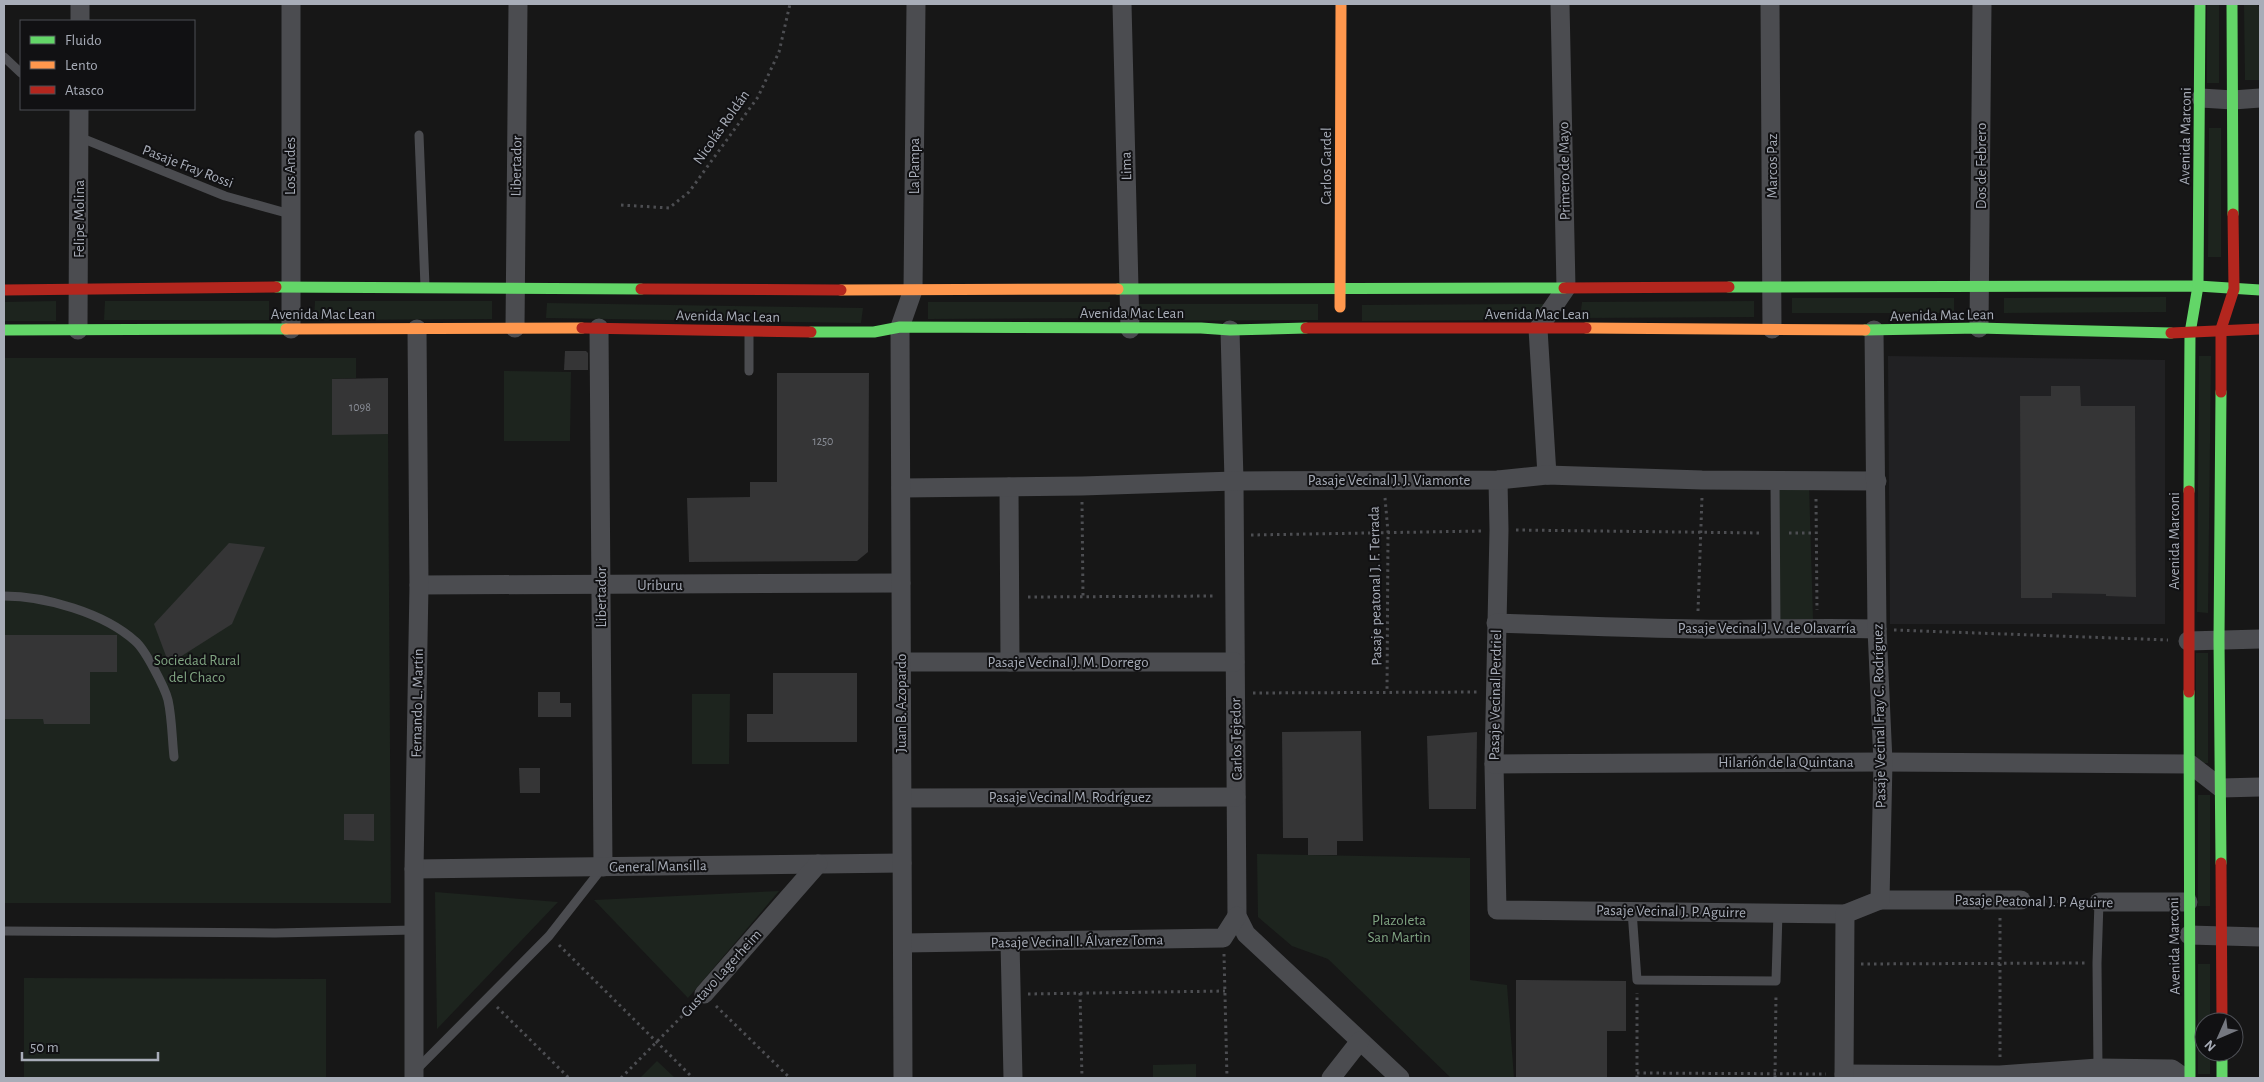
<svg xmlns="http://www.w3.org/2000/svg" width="2264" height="1082" viewBox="0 0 2264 1082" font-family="'Alegreya Sans',sans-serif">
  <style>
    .built { fill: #212123 }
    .green { fill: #1d241e }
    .building { fill: #353536 }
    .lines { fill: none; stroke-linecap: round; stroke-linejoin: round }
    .path { stroke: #4d4e52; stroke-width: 3; stroke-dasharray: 2.5 4; stroke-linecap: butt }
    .lane { stroke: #4b4c50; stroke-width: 9 }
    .street { stroke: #4b4c50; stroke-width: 19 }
    .fast { stroke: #63d668; stroke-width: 11 }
    .slow { stroke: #ff974d; stroke-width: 11 }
    .jam { stroke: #b3261e; stroke-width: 11 }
    .labels { text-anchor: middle; stroke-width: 4; stroke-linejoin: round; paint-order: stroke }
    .number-label { font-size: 12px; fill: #8b8f98 }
    .street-label { font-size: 15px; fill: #a8adb8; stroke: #111113 }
    .park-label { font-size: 15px; fill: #7fa381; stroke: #111113 }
  </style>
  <rect width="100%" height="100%" fill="#171717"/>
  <polygon class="built" points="1888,356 2165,360 2165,624 1890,624"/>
  <g class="green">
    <rect x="2207" y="4" width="12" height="79"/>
    <polygon points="2244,4 2256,4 2260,8 2260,80 2245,80"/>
    <polygon points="2209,128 2221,128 2221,257 2208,257"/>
    <polygon points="2166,297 2166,312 2004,313 2004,298"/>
    <rect x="1792" y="298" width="162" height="15"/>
    <polygon points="56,301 56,321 4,321 4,302"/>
    <polygon points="105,301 269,301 269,320 104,320"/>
    <polygon points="315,301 492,301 492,319 314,320"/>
    <polygon points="1754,301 1754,317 1580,318 1582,302"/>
    <polygon points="928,302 1110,302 1110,318 928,319"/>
    <polygon points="547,303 863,308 861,323 546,318"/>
    <polygon points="1136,304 1318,304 1318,320 1136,321"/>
    <polygon points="1544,304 1544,320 1362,321 1362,305"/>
    <polygon points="2199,356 2211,356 2208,613 2197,612"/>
    <polygon points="4,358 356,358 356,378 332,379 332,434 388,434 391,903 4,903"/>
    <polygon points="504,371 571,372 570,441 504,441"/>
    <polygon points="1809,484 1813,619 1779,620 1775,485"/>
    <rect x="2196" y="653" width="12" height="110"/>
    <polygon points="692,694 730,694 729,764 692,764"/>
    <rect x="2198" y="795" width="12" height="111"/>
    <polygon points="1257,854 1470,858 1470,980 1507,985 1514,1078 1451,1078 1328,959 1292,946 1258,917"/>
    <polygon points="779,891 688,998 594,900"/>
    <polygon points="435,892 558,902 437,1029"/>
    <polygon points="2198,964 2210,964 2210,1022 2204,1022 2204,1052 2210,1052 2210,1074 2198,1074"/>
    <polygon points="24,978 326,979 326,1078 24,1078"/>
    <polygon points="657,1061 675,1078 640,1078"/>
    <polygon points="1196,1064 1196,1078 1153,1078 1153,1065"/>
  </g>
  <g class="building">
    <polygon points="565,351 586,351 588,353 588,370 564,370"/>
    <polygon points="777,373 869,373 868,552 857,561 689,562 687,498 750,497 750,482 777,482"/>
    <polygon points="388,378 388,434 332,435 332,379"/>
    <polygon points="2051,386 2080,386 2081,406 2135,406 2136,597 2106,596 2106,594 2052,593 2052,598 2021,598 2020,396 2051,396"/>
    <polygon points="229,543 265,547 232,624 169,664 154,624"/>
    <polygon points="4,635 117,635 117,672 90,672 90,724 44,724 43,719 4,719"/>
    <polygon points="773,673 857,673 857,742 747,742 747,714 773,714"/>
    <polygon points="538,692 560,692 560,703 571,703 571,717 538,717"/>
    <polygon points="1361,731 1363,841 1337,841 1337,855 1308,855 1308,838 1283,838 1282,732"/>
    <polygon points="1477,732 1476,809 1429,809 1427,736"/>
    <polygon points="519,768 540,768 540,793 520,793"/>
    <polygon points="344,814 374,814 374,841 344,840"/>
    <polygon points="1516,980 1626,981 1626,1031 1607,1031 1607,1078 1516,1078"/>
  </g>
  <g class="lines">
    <g class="path">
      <polyline points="621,205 669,208 689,192 758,97 779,52 790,4"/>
      <polyline points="1385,498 1388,532 1387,692"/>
      <polyline points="1816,499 1817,610"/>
      <polyline points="1082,502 1083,597"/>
      <polyline points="1516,530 1762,533"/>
      <polyline points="1789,533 1815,533"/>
      <polyline points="1251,535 1482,531"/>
      <polyline points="1028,597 1216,596"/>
      <polyline points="1698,611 1702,497"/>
      <polyline points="1894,630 2168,640"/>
      <polyline points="1253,693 1480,692"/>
      <polyline points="2038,901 2081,902"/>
      <polyline points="2000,918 2000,1057"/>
      <polyline points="559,945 693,1078"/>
      <polyline points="1224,954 1227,1078"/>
      <polyline points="1861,964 2085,963"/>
      <polyline points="1080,993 1082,1078"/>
      <polyline points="1028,994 1225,991"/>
      <polyline points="716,1006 790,1078"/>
      <polyline points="497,1007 569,1078"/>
      <polyline points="1637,1073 1826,1074"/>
      <polyline points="621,1078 692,1006"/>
      <polyline points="1637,1078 1637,993"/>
      <polyline points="1775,1078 1776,994"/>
    </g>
    <g class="lane">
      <polyline points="4,57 21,73"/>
      <polyline points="419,135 425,286"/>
      <polyline points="79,137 225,196 290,214"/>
      <polyline points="749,335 749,371"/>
      <polyline points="1775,480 1776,629"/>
      <path d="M4,596C45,596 104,613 135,641C145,649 165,688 168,700C172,718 172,739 174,757"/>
      <polyline points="1632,911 1637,980 1776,981 1778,912"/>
      <polyline points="4,931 275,933 414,930"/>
      <polyline points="2098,1068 2097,963 2099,902"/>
      <polyline points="416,1070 549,936 603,867"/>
    </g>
    <g class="street">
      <polyline points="1122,4 1130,329"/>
      <polyline points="1770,4 1772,329"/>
      <polyline points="80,21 80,4"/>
      <polyline points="2201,98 2233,100 2260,98"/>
      <polyline points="515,328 518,4"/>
      <polyline points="599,328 603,867"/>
      <polyline points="1979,328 1982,4"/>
      <polyline points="291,329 291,4"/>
      <polyline points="78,330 79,109"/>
      <polyline points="1230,330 1234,481 1237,916 1246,934 1400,1078"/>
      <polyline points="1547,475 1538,329 1566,288 1560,4"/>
      <polyline points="1498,480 1499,530 1494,764 1497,910 1845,914"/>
      <polyline points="1009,487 1010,662"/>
      <polyline points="901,488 1082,486 1234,481 1498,480 1547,475 1702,480 1877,481"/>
      <polyline points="419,585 901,583"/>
      <path d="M1496,623C1563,625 1631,628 1698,629C1758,630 1817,627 1877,629"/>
      <polyline points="2188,641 2260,639"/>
      <polyline points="901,662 1235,662"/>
      <polyline points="1494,764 1883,762 2190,764 2221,788 2260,787"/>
      <polyline points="903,798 1236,797"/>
      <polyline points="414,869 902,863"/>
      <polyline points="1880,900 2021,900"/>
      <polyline points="2099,902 2188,902"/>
      <polyline points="2189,935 2260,937"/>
      <polyline points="1010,942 1013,1078"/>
      <polyline points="904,943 1223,938 1237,916"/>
      <polyline points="704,994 818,864"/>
      <polyline points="1844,1074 2000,1075 2098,1068 2172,1069 2185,1078"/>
      <polyline points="414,1078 414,869 419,585 417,329"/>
      <polyline points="903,1078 900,327 913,290 916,4"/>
      <polyline points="1331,1078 1360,1041"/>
      <polyline points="1844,1078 1845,914 1880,900 1883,762 1877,629 1874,330"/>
    </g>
    <g class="fast">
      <polyline points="2232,4 2233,214"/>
      <polyline points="276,287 641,289"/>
      <polyline points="1729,287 2198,286 2260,290"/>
      <polyline points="1118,289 1564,288"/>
      <polyline points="4,330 286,329"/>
      <polyline points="1865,330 1979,328 2171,333"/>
      <polyline points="811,332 874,332 900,327 1201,328 1230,330 1306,328"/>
      <polyline points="2221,392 2219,640 2221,863"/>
      <polyline points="2189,491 2190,333 2198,286 2200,4"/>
      <polyline points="2189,692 2190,1078"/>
      <polyline points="2222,1052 2222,1078"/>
    </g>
    <g class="slow">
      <polyline points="841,290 1118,289"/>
      <polyline points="1340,307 1341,4"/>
      <polyline points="1586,328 1865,330"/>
      <polyline points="286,329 582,328"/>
    </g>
    <g class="jam">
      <polyline points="1564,288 1729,287"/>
      <polyline points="641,289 841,290"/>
      <polyline points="4,290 276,287"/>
      <polyline points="582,328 811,332"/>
      <polyline points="1306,328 1586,328"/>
      <polyline points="2171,333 2260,329"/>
      <polyline points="2221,392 2221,329 2234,289 2233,214"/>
      <polyline points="2189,692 2189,491"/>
      <polyline points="2221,863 2222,1022"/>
    </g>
  </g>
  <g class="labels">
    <g class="number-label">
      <text x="360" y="411">1098</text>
      <text x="823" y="445">1250</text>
    </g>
    <g class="street-label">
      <text transform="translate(721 127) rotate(-55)" y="5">Nicolás Roldán</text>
      <text transform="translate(2185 136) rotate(-89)" y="5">Avenida Marconi</text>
      <text transform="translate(188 166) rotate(21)" y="5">Pasaje Fray Rossi</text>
      <text transform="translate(290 166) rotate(-90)" y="5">Los Andes</text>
      <text transform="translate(516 166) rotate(-89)" y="5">Libertador</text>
      <text transform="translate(914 166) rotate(-90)" y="5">La Pampa</text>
      <text transform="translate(1126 166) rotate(-91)" y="5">Lima</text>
      <text transform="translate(1326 166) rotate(-90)" y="5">Carlos Gardel</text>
      <text transform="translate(1772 166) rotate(-90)" y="5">Marcos Paz</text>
      <text transform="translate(1981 166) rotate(-90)" y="5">Dos de Febrero</text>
      <text transform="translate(1564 171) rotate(-91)" y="5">Primero de Mayo</text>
      <text transform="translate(79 219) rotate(-90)" y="5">Felipe Molina</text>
      <text x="1132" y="318">Avenida Mac Lean</text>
      <text x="323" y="319">Avenida Mac Lean</text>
      <text x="1537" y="319">Avenida Mac Lean</text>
      <text transform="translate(1942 315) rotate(-1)" y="5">Avenida Mac Lean</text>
      <text transform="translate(728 316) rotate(1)" y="5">Avenida Mac Lean</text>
      <text x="1389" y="485">Pasaje Vecinal J. J. Viamonte</text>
      <text transform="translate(2174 541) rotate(-90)" y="5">Avenida Marconi</text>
      <text x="660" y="590">Uriburu</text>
      <text transform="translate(1375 586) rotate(-91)" y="5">Pasaje peatonal J. F. Terrada</text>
      <text transform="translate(601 597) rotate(-90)" y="5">Libertador</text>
      <text x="1767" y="633">Pasaje Vecinal J. V. de Olavarría</text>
      <text x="1068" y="667">Pasaje Vecinal J. M. Dorrego</text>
      <text transform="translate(1495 695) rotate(-89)" y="5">Pasaje Vecinal Perdriel</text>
      <text transform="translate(417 703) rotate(-89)" y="5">Fernando L. Martín</text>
      <text transform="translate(901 703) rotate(-90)" y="5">Juan B. Azopardo</text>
      <text transform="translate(1879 716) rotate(-91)" y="5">Pasaje Vecinal Fray C. Rodríguez</text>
      <text transform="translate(1236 739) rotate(-91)" y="5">Carlos Tejedor</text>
      <text x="1786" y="767">Hilarión de la Quintana</text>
      <text x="1070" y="802">Pasaje Vecinal M. Rodríguez</text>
      <text transform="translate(658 866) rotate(-1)" y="5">General Mansilla</text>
      <text transform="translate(2034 901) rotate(1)" y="5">Pasaje Peatonal J. P. Aguirre</text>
      <text transform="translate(1671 911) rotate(1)" y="5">Pasaje Vecinal J. P. Aguirre</text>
      <text transform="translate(1077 941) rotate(-1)" y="5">Pasaje Vecinal I. Álvarez Toma</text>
      <text transform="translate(2174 946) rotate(-91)" y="5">Avenida Marconi</text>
      <text transform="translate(721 973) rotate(-48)" y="5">Gustavo Lagerheim</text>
    </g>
    <g class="park-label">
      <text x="197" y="665">Sociedad Rural<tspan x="197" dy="17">del Chaco</tspan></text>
      <text x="1399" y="925">Plazoleta<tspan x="1399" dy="17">San Martìn</tspan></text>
    </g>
  </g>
  <rect width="2264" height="1082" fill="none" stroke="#a8adb8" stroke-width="10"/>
  <rect x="20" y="20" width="175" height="90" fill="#111113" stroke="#4d4f55"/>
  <rect x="30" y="36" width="25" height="8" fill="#63d668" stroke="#4d4f55"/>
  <text x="65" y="45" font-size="15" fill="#a8adb8">Fluido</text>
  <rect x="30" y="61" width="25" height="8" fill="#ff974d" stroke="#4d4f55"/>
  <text x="65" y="70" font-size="15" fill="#a8adb8">Lento</text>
  <rect x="30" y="86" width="25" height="8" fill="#b3261e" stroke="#4d4f55"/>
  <text x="65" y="95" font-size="15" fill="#a8adb8">Atasco</text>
  <g transform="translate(2219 1037) rotate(225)"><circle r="24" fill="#111113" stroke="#4d4f55"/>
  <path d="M0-4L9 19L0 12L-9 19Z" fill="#757880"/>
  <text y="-8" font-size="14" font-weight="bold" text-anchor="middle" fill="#a8adb8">N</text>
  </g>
  <path d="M22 1052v8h136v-8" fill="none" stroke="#a8adb8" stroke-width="2.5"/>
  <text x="30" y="1052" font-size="15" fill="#a8adb8" stroke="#111113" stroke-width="4" paint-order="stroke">50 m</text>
</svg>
